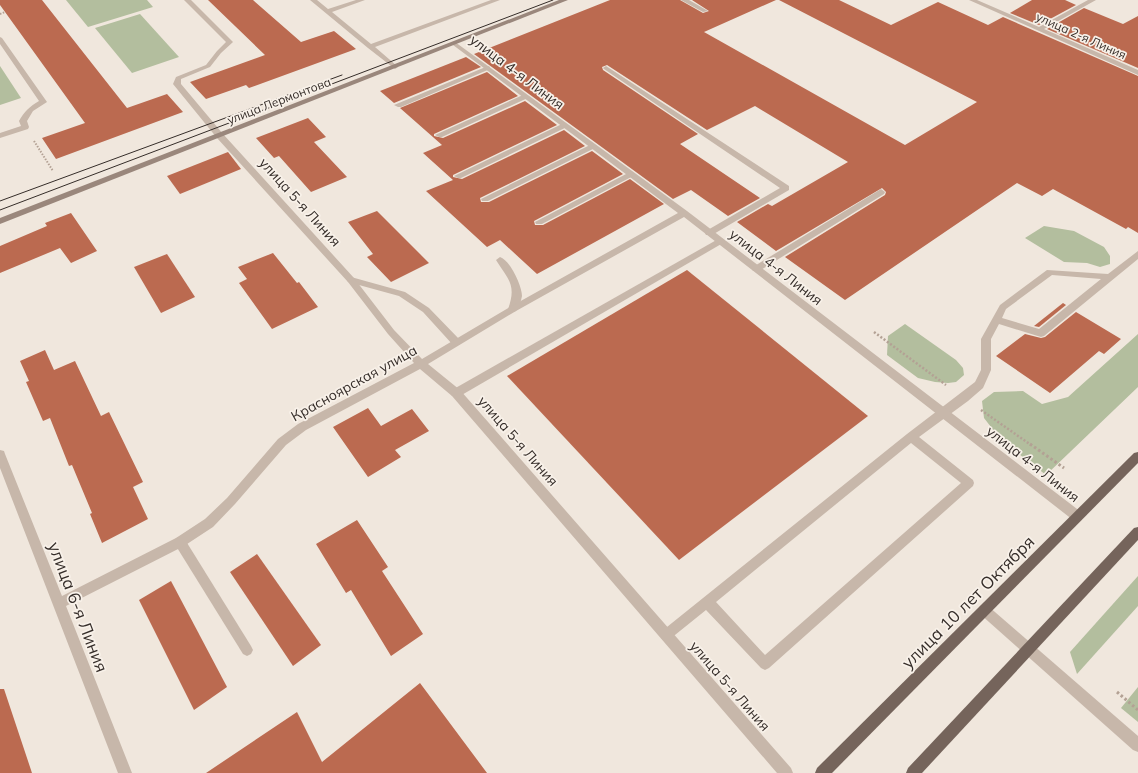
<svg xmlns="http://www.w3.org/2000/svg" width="1138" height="773" viewBox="0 0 1138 773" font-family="Mulish,sans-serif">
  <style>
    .green { fill: #b3be9e }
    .building { fill: #bb6a50 }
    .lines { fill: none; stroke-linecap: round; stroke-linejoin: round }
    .path-far2 { stroke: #b3a194; stroke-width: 2; stroke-dasharray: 1.5 1.5; stroke-linecap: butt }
    .path-far1 { stroke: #b3a194; stroke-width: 2.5; stroke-dasharray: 2 2; stroke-linecap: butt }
    .path { stroke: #b3a194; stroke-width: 3; stroke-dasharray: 2.5 2.5; stroke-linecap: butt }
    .service { fill: #c7b7aa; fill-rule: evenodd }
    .minor { fill: #c7b7aa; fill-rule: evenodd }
    .secondary { fill: #9a877c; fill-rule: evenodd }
    .primary { fill: #75645b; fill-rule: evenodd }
    .tram { stroke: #352d29; stroke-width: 1 }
    .labels { text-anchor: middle; stroke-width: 3.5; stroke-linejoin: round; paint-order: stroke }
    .far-street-label { font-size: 12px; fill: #352d29; stroke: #f8f1e9 }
    .street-label { font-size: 14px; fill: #352d29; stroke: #f8f1e9 }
    .near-street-label { font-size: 17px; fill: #352d29; stroke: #f8f1e9 }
  </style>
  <rect width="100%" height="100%" fill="#f0e7dd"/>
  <g class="green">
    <polygon points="66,0 147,0 153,7 88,27"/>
    <polygon points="140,14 179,57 132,73 95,28"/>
    <polygon points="0,66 21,98 0,105"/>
    <polygon points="1044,226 1074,231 1104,247 1110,256 1110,264 1100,267 1087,263 1064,262 1025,238"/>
    <polygon points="905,324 956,360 963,368 964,375 956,382 948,383 935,382 918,378 887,355 888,336"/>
    <polygon points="1138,334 1138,387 1046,475 1001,440 984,418 982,401 994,392 1023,391 1042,404 1068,397"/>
    <polygon points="1138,576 1138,606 1077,674 1070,652"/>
    <polygon points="1138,687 1138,722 1121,708"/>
  </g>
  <g class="building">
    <polygon points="0,0 42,0 127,108 167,94 183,112 56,159 42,138 85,123 0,5"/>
    <polygon points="208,0 253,0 301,42 334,31 356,49 249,88 246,85 206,99 190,82 265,55"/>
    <polygon points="610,0 680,0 703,13 709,11 692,0 776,0 704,32 905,145 977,102 779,0 839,0 891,25 938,2 988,25 1003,17 1138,76 1138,233 1128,227 1126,229 1053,189 1042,196 1017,183 845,300 785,257 885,195 886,192 882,188 776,251 737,222 768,204 772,206 848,162 755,106 707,130 607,65 602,67 603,70 698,134 680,144 760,198 728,216 691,190 673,199 474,54"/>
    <polygon points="1032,0 1065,0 1076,5 1039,25 1010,13"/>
    <polygon points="1084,8 1123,24 1138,16 1138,68 1047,29"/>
    <polygon points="466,57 481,67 394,103 380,91"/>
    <polygon points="487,72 518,96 434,134 434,136 443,138 525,101 557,125 453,175 453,177 462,179 564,130 585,146 480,198 481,202 489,202 592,151 623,174 534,221 535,225 543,225 630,179 664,204 537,274 500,240 487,247 426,191 453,180 423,153 442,145 400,108"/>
    <polygon points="308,118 326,137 314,142 347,177 311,192 279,156 274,158 256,138"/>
    <polygon points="228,152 241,169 180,194 167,176"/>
    <polygon points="377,211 429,263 391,282 367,257 373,254 348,222"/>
    <polygon points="71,213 97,251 71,263 60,248 0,273 0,246 47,226 45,223"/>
    <polygon points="273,253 297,283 299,282 318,307 272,329 239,283 247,279 238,267"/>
    <polygon points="167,254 195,297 161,313 134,267"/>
    <polygon points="687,270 868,416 679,560 507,376"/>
    <polygon points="1063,303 1066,305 1039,327 1034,326"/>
    <polygon points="1076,312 1121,339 1104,354 1099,351 1050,393 996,356 1025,334 1041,338 1045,337"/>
    <polygon points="45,350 54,370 75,361 101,416 109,412 143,482 133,487 148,519 102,543 90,514 92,513 72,465 69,466 50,418 43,421 26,382 29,381 20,361"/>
    <polygon points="368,408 381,426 412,409 429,431 395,450 401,457 368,477 333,427"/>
    <polygon points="357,520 388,567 382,571 423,634 391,656 351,590 346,593 316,544"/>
    <polygon points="257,554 321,645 293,666 230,572"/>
    <polygon points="171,581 227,687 194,710 139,600"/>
    <polygon points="420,683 487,773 206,773 297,712 322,762"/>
    <polygon points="0,689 4,689 32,773 0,773"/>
  </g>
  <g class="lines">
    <g class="path-far2">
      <polyline points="0,14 5,12"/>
      <polyline points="34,141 53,171"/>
    </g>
    <g class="path-far1">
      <polyline points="874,332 946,385"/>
      <polyline points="981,410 1031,445"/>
    </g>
    <g class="path">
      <polyline points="1030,444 1064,468"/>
      <polyline points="1117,692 1138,710"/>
    </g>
    <g class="service">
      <polygon points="184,0 191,0 233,42 221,53 210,67 181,79 181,84 223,134 223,138 217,138 173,84 176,77 206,65 217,51 226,42"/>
      <polygon points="310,0 317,0 328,9 356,0 365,0 332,12 371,44 491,0 500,0 375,47 397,66 398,67 395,69 368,48"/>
      <polygon points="681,0 689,0 708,11 703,12"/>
      <path d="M0,37L2,38L47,102L33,111L27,121L29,127L28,129L0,138V133L21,126L19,121C24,112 30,106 39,101L0,44Z"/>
      <polygon points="488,66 490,67 490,69 401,107 398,107 394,105"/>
      <polygon points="606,66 789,186 789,190 712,235 706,235 705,233 706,231 780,188 604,69 603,68"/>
      <polygon points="523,95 526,95 530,97 442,137 439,137 435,135"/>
      <polygon points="562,124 565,124 569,126 461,178 458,178 454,176"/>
      <polygon points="590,145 596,145 597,147 488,201 482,201 481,199"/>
      <polygon points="628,173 631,173 635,175 542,224 536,224 535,222"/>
      <polygon points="881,189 885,192 884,194 759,271 753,271 752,269 753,267"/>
      <polygon points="720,238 723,239 724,241 723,243 460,396 452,396 451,393 452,390"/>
      <path d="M1138,251V259L1044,336L1041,337L999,324L991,339V370L983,388L968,401L919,437L973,480L974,483L973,486L769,668L765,670L761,668L706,610L670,639L666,641L662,639L660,635L662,631L907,434L975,382L981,370V339L1000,305L1047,270L1108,274ZM1052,275L1101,279L1039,329L1002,318L1006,309ZM911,443L961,483L765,655L716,602Z"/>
      <path d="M500,257C510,260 522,286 522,296C521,301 519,307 516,311L513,312L508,309C517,285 508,279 496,260Z"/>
      <polygon points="351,277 405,292 429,308 459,339 461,342 459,345 453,345 423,312 399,296 348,282 347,280 348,278"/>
      <polygon points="180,537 184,538 251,646 253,650 251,654 247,656 243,654 176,546 174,542 176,538"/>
      <polygon points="984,604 988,606 1138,736 1138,752 1133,750 980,614 978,610 980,606"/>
    </g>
    <g class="minor">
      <polygon points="969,0 977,0 1039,27 1088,0 1096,0 1044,29 1138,70 1138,75"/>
      <polygon points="455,42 687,211 1081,512 1083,516 1081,520 1077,521 1073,520 684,217 516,311 428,364 460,390 791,768 793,773 777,773 452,396 420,369 306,430 286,445 235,504 213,527 184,546 66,606 132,773 118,773 0,468 0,450 4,451 5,454 62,596 176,538 205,519 227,498 278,439 298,424 414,363 388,334 348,282 217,138 217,134 223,134 354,278 394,330 422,359 510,307 678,213 453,45 453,43"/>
    </g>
    <polygon class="secondary" points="559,0 568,0 0,224 0,218"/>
    <g class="primary">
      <polygon points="1138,452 1138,463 832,773 815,773 817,768 1134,453"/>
      <polygon points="1138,527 1138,540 922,773 906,773 908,768 1134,528"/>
    </g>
    <g class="tram">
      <polyline points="0,201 342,75"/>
      <polyline points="0,210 553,0"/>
    </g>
  </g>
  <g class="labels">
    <g class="far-street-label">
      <text transform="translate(1081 36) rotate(24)" y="4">улица 2-я Линия</text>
      <text transform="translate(279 101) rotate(-21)" y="4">улица Лермонтова</text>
    </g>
    <g class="street-label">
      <text transform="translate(517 72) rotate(37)" y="5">улица 4-я Линия</text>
      <text transform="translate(300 202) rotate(48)" y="5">улица 5-я Линия</text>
      <text transform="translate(776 267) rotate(38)" y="5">улица 4-я Линия</text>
      <text transform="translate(354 383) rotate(-29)" y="5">Красноярская улица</text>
      <text transform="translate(518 441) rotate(49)" y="5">улица 5-я Линия</text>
      <text transform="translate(1033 464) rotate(38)" y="5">улица 4-я Линия</text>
      <text transform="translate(730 686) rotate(49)" y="5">улица 5-я Линия</text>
    </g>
    <g class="near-street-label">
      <text transform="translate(968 602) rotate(-45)" y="6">улица 10 лет Октября</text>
      <text transform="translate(78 607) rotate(69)" y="6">улица 6-я Линия</text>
    </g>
  </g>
</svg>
